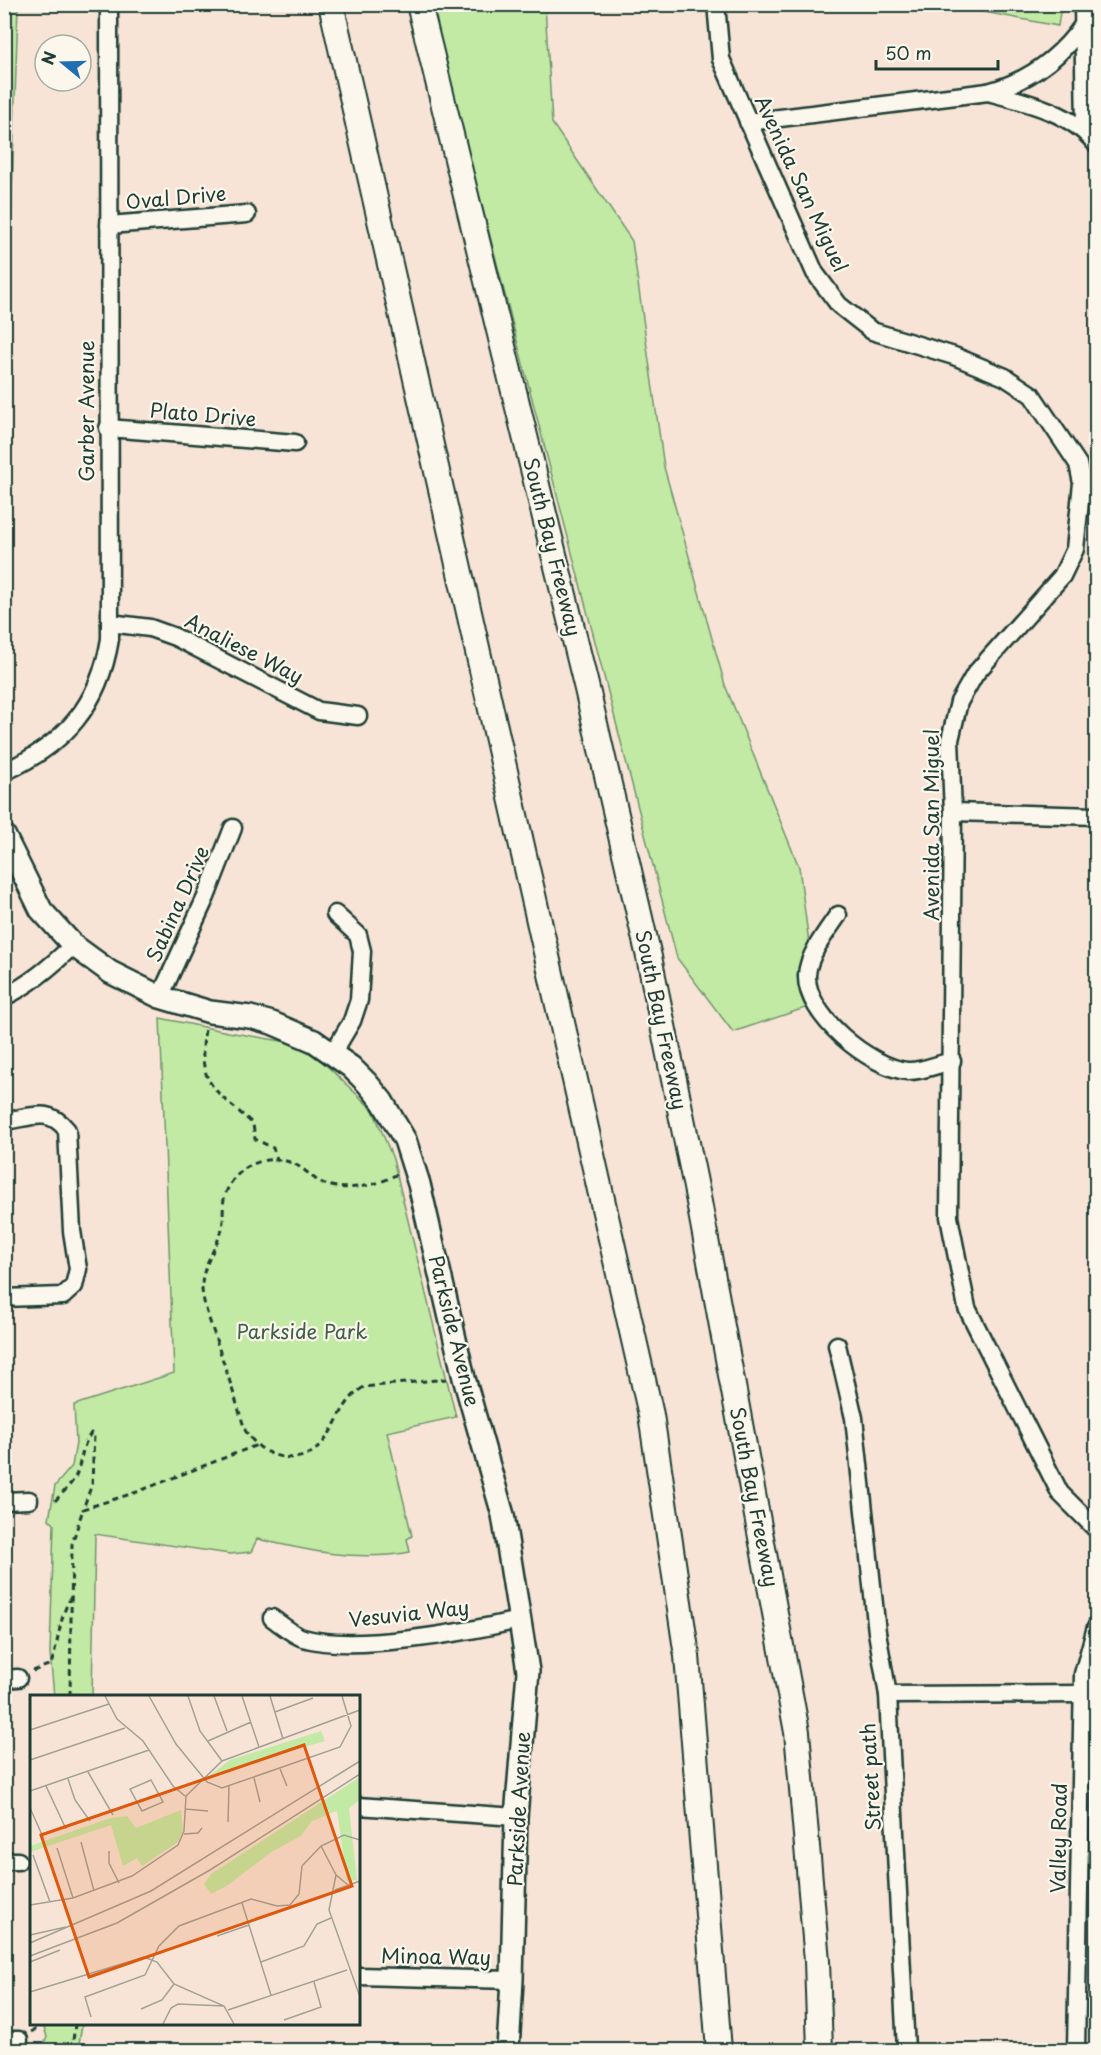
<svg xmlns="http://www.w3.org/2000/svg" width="1101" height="2055" viewBox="0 0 1101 2055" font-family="'Playpen Sans',sans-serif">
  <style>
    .green { fill: #c2eaa5; stroke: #70946c; stroke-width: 1.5 }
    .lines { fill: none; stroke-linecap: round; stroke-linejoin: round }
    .minor-casing { stroke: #1f3d34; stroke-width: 21 }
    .major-casing { stroke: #1f3d34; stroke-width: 26 }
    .highway-casing { stroke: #1f3d34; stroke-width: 28 }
    .path { stroke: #1f3d34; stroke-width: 3; stroke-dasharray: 6 4.5; stroke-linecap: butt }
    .minor { stroke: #fbf7ec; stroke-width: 16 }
    .major { stroke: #fbf7ec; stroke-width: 21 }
    .highway { stroke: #fbf7ec; stroke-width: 24 }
    .labels { text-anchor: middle; stroke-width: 4.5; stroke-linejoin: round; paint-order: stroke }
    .street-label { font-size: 20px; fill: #1f3d34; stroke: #fbf7ec }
    .park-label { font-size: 20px; fill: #40604b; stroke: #fbf7ec }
    .inset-road { fill: none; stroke: #a1a195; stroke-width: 1.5 }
    .view { fill: #de580e; fill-opacity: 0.15; stroke: #de580e; stroke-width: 3 }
    .inset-edge { fill: none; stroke: #1f3d34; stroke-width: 3 }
  </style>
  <rect width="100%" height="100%" fill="#f8e4d6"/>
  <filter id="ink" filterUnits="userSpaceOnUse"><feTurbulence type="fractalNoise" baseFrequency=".0167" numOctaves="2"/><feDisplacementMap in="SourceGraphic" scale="12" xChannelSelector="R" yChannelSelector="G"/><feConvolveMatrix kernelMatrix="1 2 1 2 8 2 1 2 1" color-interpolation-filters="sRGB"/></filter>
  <g filter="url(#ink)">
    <g class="green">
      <polygon points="18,4 18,5 5,410 4,5"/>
      <polygon points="430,5 545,5 552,123 632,241 664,467 725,685 799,867 817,1004 733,1032 677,958"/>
      <polygon points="947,5 1061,5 1058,26"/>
      <path d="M160,1018L228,1032L305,1045L373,1110L393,1159L456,1417L387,1432L412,1536L407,1539L410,1552C357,1562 309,1551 257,1539L251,1552L230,1554L95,1534L92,1696H54L50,1653L54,1524L49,1519L55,1486L72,1466L76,1443L74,1405L174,1373Z"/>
      <polygon points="43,2024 82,2024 78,2050 42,2050 47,2037"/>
    </g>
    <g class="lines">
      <g class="minor-casing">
        <g id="minor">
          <polyline points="716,4 721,59 815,273 839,305 872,331 954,356 1005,377 1032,395 1078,464 1082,483 1075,549 1062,576 975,674 959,702 950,740 953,812 949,1217 967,1308 1060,1493 1096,1529"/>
          <polyline points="1083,4 1085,129"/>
          <path d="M1083,25C1059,59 1029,81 988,92C1026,102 1071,112 1096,144"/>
          <polyline points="748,122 988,92"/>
          <polyline points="109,225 247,214"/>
          <polyline points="108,428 295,443"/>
          <polyline points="110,623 150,628 175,637 319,711 358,716"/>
          <path d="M4,772C65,744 99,706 110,639L109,4"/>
          <polyline points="953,812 1096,816"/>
          <path d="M838,915C827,931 808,955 807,975C805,1015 870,1067 907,1071C921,1072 938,1064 952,1061"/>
          <path d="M4,997C31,984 52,966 73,945"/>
          <polyline points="160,997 206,897 233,828"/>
          <polyline points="333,1053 352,1021 359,1000 362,951 358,935 335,914"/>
          <path d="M4,1121C30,1118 48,1106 67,1130L72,1231L78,1269L74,1286L63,1296L4,1298"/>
          <polyline points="837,1345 854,1418 877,1632 888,1695 906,2050"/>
          <polyline points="4,1501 29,1500"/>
          <path d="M272,1618C282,1625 293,1635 303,1638C354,1653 466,1632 519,1620"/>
          <polyline points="4,1679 18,1678"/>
          <polyline points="888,1695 1082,1694"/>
          <polyline points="358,1806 516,1817"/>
          <polyline points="4,1861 18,1861"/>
          <polyline points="358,1976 512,1980"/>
          <polyline points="4,2040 19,2040"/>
          <polyline points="1076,2050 1083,1674 1096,1627"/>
        </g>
      </g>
      <g class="major-casing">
        <polyline id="major" points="4,835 41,910 73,945 110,972 160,997 210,1012 250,1017 272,1023 314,1041 351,1067 367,1083 382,1101 405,1140 419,1184 464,1378 503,1515 528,1671 516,1817 512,1980 508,2050"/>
      </g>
      <g class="highway-casing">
        <g id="highway">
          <polyline points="331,4 651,1415 687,1656 719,2050"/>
          <polyline points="419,4 587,689 649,957 699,1202 797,1732 817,1961 820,2050"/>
        </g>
      </g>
      <g class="path">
        <path d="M205,1030C196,1085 216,1090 253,1124L255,1139L273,1148L277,1159"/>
        <path d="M397,1174C376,1187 336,1195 314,1178C303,1169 294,1161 279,1160C254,1157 230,1174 224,1199C222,1211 225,1223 220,1235C213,1254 201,1268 202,1290C204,1308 212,1326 217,1343C227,1372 236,1401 245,1430C254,1444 265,1454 282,1457C334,1465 331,1406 364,1387L446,1379"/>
        <path d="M55,1501C64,1491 74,1483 78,1470C82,1456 83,1445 91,1433L94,1434L92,1484L83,1509L137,1492L257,1445"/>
        <path d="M33,1671L51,1664C59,1642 59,1617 71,1597"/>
        <polyline points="70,1696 72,1544 83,1509"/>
        <polyline points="31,2032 45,2024"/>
        <polyline points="72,2050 75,2024"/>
      </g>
      <use href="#minor" class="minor"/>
      <use href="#major" class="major"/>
      <use href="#highway" class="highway"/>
    </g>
  </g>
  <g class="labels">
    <g class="street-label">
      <text transform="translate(801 184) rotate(65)" y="7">Avenida San Miguel</text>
      <text transform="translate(176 198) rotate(-5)" y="7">Oval Drive</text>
      <text transform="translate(87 411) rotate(-90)" y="7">Garber Avenue</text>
      <text transform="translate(203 415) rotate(5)" y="7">Plato Drive</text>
      <text transform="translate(552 547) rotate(76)" y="7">South Bay Freeway</text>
      <text transform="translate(244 649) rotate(27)" y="7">Analiese Way</text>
      <text transform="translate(932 825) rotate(-90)" y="7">Avenida San Miguel</text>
      <text transform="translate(178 904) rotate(-66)" y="7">Sabina Drive</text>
      <text transform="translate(661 1020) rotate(78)" y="7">South Bay Freeway</text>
      <text transform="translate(454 1331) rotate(76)" y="7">Parkside Avenue</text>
      <text transform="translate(754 1497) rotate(79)" y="7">South Bay Freeway</text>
      <text transform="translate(409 1614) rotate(-6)" y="7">Vesuvia Way</text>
      <text transform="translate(871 1777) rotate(-93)" y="7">Street path</text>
      <text transform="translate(519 1809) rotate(-87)" y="7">Parkside Avenue</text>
      <text transform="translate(1059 1838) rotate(-89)" y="7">Valley Road</text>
      <text transform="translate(436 1957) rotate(1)" y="7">Minoa Way</text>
    </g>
    <g class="park-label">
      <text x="302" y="1339">Parkside Park</text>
    </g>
  </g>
  <g transform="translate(30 1695)">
    <rect width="330" height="330" fill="#f8e4d6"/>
    <path d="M291,36L295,46L179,81L200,65ZM330,82V105L319,113L327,185L317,186L307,116L282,126L271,141L243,156L198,190L181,199L174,189L181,179ZM151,115L153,135L148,147L112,171L107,163L93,171L81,130L0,157V151L81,123L97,121L106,133Z" fill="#c2eaa5"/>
    <path class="inset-road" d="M75,1L87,24L113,46L143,91L155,101M119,1L146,49L177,87L192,93L310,52L321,31L312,1M158,1L170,36L192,66M184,1L197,36M212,1L229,52M240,1L253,44M245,17L283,3M0,35L79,9M178,46L221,27M0,65L95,33M250,74L257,91M58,77L83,120M224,83L230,107M38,84L45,105L60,126M121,85L133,107L112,116L100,94ZM16,91L36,134M0,96L119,55M0,113L13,142M155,114L178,116M198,127L199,91M154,139L168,138L172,133M51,147L64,196M291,151L306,180M27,153L43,203M79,156V168L89,188M3,160L20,207M318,190L306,180L299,215L330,302M305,195L330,186M212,208L241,300M0,210L43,203L102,181L148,150L154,136L156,101L192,66L330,15M0,240L36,232M187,241L219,230M0,248L121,196L330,66M0,261L87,228L180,175L330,79M0,267L30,255M231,267L274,251L287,229L301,223M0,297L114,262L127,267L144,289L194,311L204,329M111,314L132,305L144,289M198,315L317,275M61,322L55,302L115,280L129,251L149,231L221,204L247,211L260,210L269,199L272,171L291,151L314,140L330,145M254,325L291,312L284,287M133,329L141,313L148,309L194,311"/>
    <path class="view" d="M274,50L322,191L59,282L11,140Z"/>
    <rect width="330" height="330" class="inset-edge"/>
  </g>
  <rect width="1101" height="2055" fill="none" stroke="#fbf7ec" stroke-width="24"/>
  <rect x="12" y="12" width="1077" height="2031" fill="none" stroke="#1f3d34" stroke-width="2" filter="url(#ink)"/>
  <g transform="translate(63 63) rotate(289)"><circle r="28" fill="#fbf7ec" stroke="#a3ada2" stroke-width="1.5"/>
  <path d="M0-4.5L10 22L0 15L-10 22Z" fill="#1f6fb2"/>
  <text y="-9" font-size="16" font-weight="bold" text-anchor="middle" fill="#1f3d34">N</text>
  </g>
  <path d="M876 60v9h122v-9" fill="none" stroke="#1f3d34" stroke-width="3"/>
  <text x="885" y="60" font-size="18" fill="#1f3d34" stroke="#fbf7ec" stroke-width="4.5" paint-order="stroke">50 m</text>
</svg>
